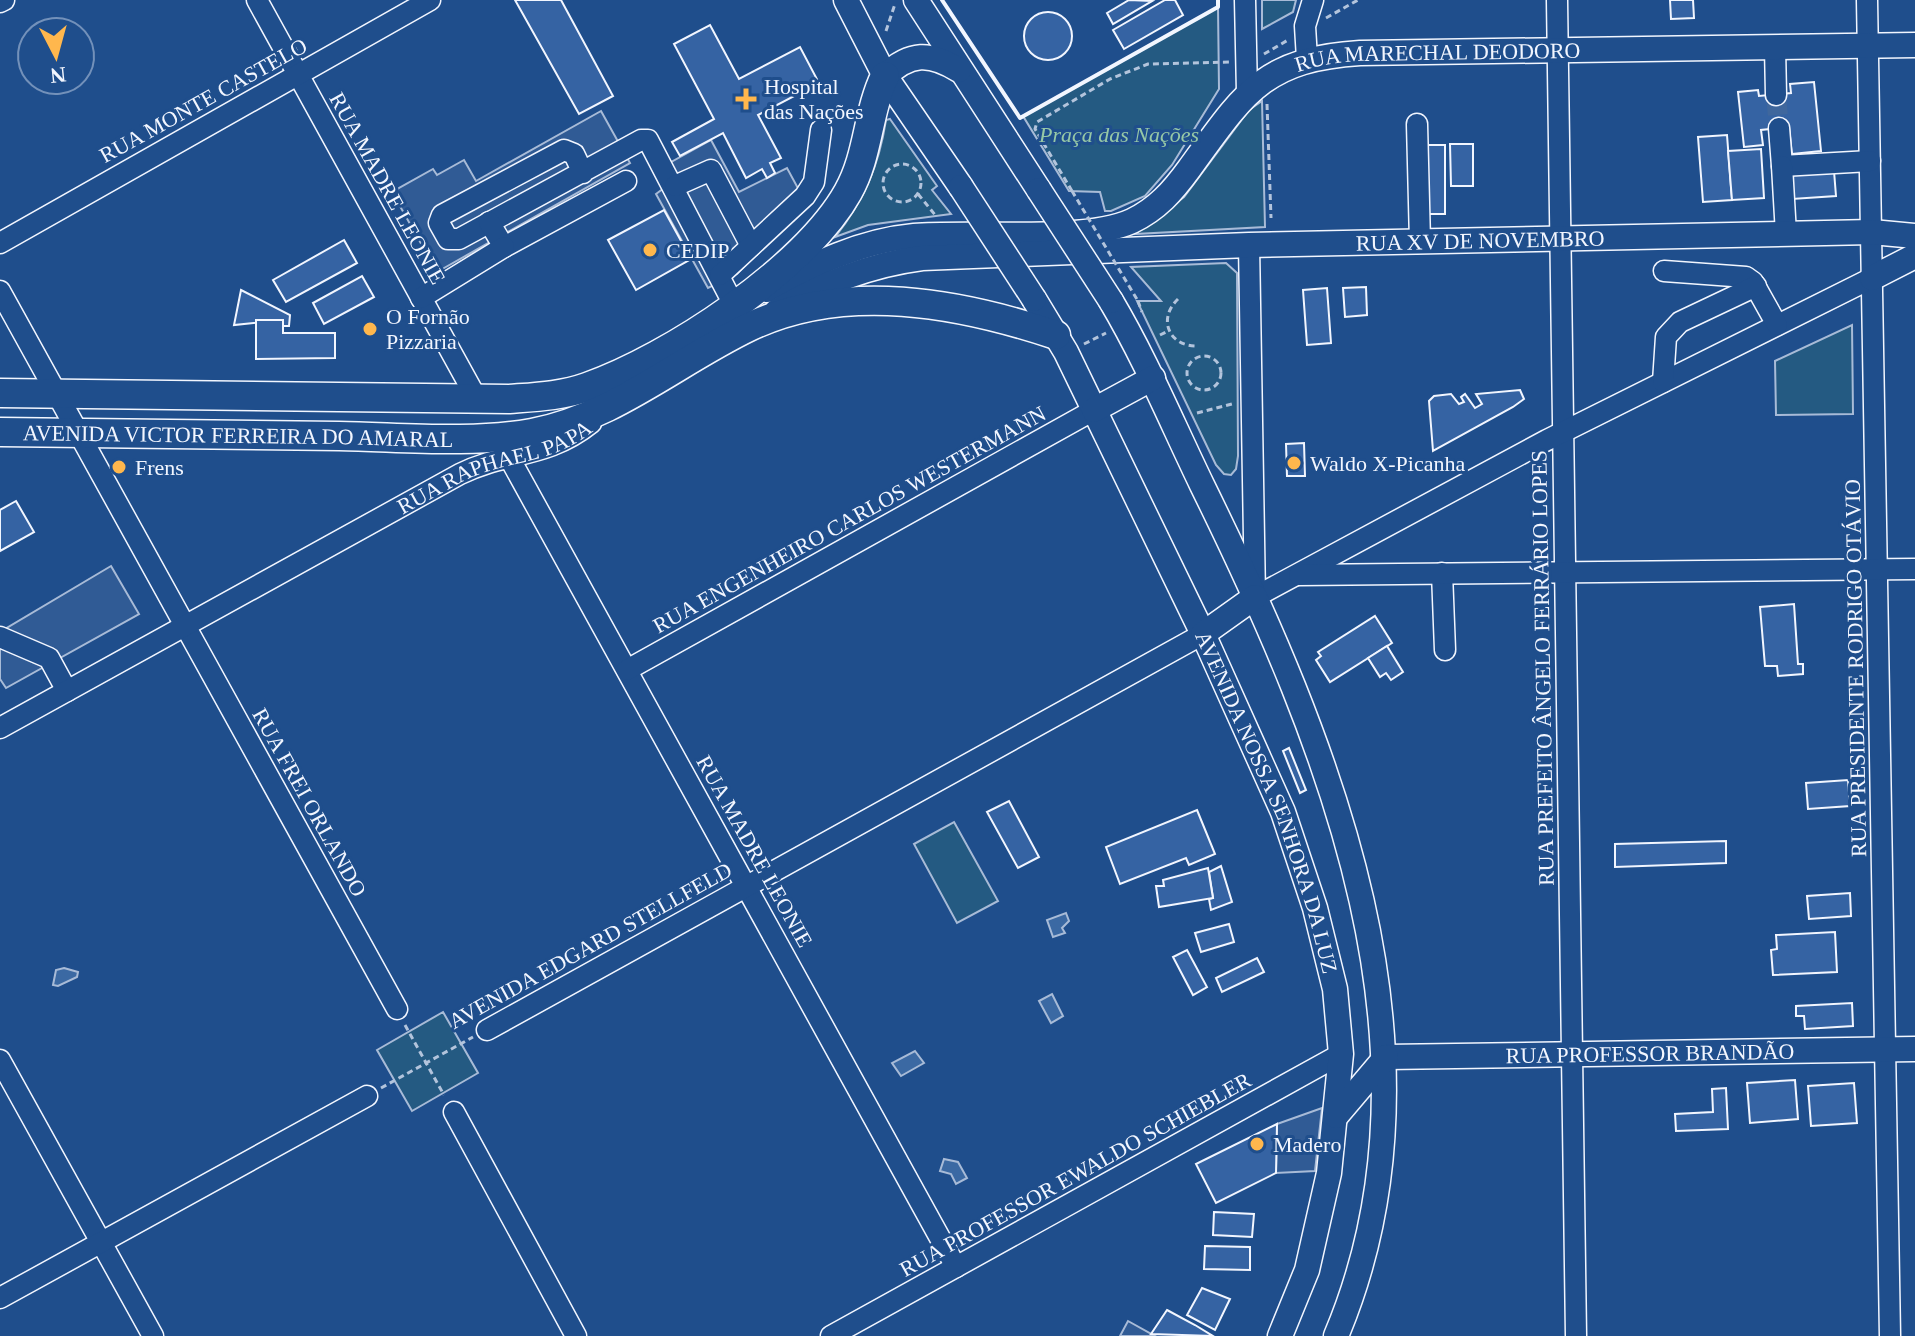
<svg xmlns="http://www.w3.org/2000/svg" width="1915" height="1336" viewBox="0 0 1915 1336" font-family="Georgia,serif">
  <style>
    .green { fill: #245a82; stroke: #a8bbd7; stroke-width: 2 }
    .parking { fill: #305b95; stroke: #a8bbd7; stroke-width: 2 }
    .water { fill: #3b69a3; stroke: #a8bbd7; stroke-width: 2 }
    .building { fill: #3563a3; stroke: #f2f6ff; stroke-width: 2 }
    .lines { fill: none; stroke-linecap: round; stroke-linejoin: round }
    .minor-tunnel { stroke: #3f679d; stroke-width: 20; stroke-dasharray: 20 10; stroke-linecap: butt }
    .minor-casing { stroke: #f2f6ff; stroke-width: 23 }
    .major-casing { stroke: #f2f6ff; stroke-width: 27 }
    .highway-casing { stroke: #f2f6ff; stroke-width: 31 }
    .path { stroke: #b3c4dc; stroke-width: 3; stroke-dasharray: 6 4; stroke-linecap: butt }
    .minor { stroke: #1f4e8c; stroke-width: 20 }
    .major { stroke: #1f4e8c; stroke-width: 24 }
    .highway { stroke: #1f4e8c; stroke-width: 28 }
    .major-bridge-casing { stroke: #f2f6ff; stroke-width: 27; stroke-linecap: butt }
    .path-bridge { stroke: #b3c4dc; stroke-width: 3; stroke-dasharray: 6 4; stroke-linecap: butt }
    .major-bridge { stroke: #1f4e8c; stroke-width: 24 }
    .wall { stroke: #f2f6ff; stroke-width: 4 }
    .poi-dot { fill: #ffb74d; stroke: #1f4e8c; stroke-width: 3 }
    .labels { text-anchor: middle; stroke-width: 6; stroke-linejoin: round; paint-order: stroke }
    .street-label { font-size: 22px; fill: #f2f6ff; stroke: #1f4e8c }
    .poi-label { font-size: 22px; fill: #f2f6ff; stroke: #1f4e8c; text-anchor: start }
    .park-label { font-size: 22px; font-style: italic; fill: #97c8a6; stroke: #1f4e8c }
  </style>
  <rect width="100%" height="100%" fill="#1f4e8c"/>
  <g class="green">
    <polygon points="1262,0 1296,0 1293,12 1262,29"/>
    <polygon points="1218,7 1219,89 1172,165 1145,196 1111,211 1105,211 1100,192 1069,191 1023,116"/>
    <polygon points="1262,101 1265,227 1135,234 1184,197 1249,110"/>
    <path d="M890,119L937,186L932,190L951,214L868,225L835,237C864,201 879,165 886,120Z"/>
    <polygon points="1226,263 1237,273 1238,456 1236,469 1231,475 1224,474 1216,465 1137,301 1161,301 1131,267"/>
    <polygon points="1852,325 1853,414 1776,415 1775,361"/>
    <polygon points="954,822 998,901 957,923 914,844"/>
    <polygon points="443,1012 478,1073 412,1111 377,1050"/>
  </g>
  <g class="parking">
    <polygon points="601,111 630,163 437,272 392,192 433,169 437,175 464,160 476,181"/>
    <polygon points="711,140 739,192 787,168 806,203 737,274 708,288 656,194 664,188 655,171"/>
    <polygon points="111,566 139,614 6,688 0,679 0,632"/>
    <polygon points="1322,1108 1315,1171 1276,1173 1277,1124"/>
    <polygon points="1128,1321 1155,1336 1120,1336"/>
  </g>
  <g class="water">
    <polygon points="1066,913 1069,921 1062,928 1065,933 1053,937 1047,920"/>
    <polygon points="64,968 78,972 77,977 58,986 53,985 56,970"/>
    <polygon points="1052,994 1063,1016 1051,1023 1039,1001"/>
    <polygon points="915,1051 924,1063 901,1076 892,1063"/>
    <polygon points="944,1159 958,1162 967,1178 956,1184 951,1174 940,1171"/>
  </g>
  <g class="building">
    <polygon points="515,0 561,0 613,96 579,114"/>
    <polygon points="1129,0 1152,1 1113,24 1107,13"/>
    <polygon points="1165,0 1175,0 1183,15 1124,49 1113,30"/>
    <polygon points="1670,0 1693,0 1694,18 1671,19"/>
    <circle cx="1048" cy="36" r="24"/>
    <polygon points="710,25 739,79 800,47 819,83 758,115 781,158 770,163 775,173 767,178 762,169 746,178 723,133 680,156 672,142 714,119 674,44"/>
    <polygon points="1814,82 1821,151 1792,154 1789,127 1761,130 1763,145 1744,147 1738,92 1758,90 1759,96 1791,93 1790,84"/>
    <polygon points="1727,135 1732,200 1703,202 1698,137"/>
    <polygon points="1450,144 1473,144 1473,186 1451,186"/>
    <rect x="1426" y="145" width="19" height="69"/>
    <polygon points="1761,149 1764,198 1732,200 1728,151"/>
    <polygon points="1834,171 1836,196 1792,199 1790,174"/>
    <polygon points="664,210 691,259 636,290 608,240"/>
    <polygon points="344,240 357,263 286,302 273,280"/>
    <polygon points="362,276 374,297 324,324 313,303"/>
    <polygon points="1366,287 1367,315 1345,317 1343,288"/>
    <polygon points="1327,288 1331,343 1307,345 1303,290"/>
    <polygon points="241,290 290,315 289,326 283,326 283,320 234,325"/>
    <polygon points="256,320 283,320 283,333 335,333 335,358 256,359"/>
    <polygon points="1520,390 1524,399 1513,407 1433,451 1429,401 1434,396 1451,394 1459,404 1464,402 1461,397 1465,394 1475,408 1482,404 1476,394"/>
    <polygon points="1304,443 1305,476 1287,476 1286,444"/>
    <polygon points="16,501 34,532 0,551 0,510"/>
    <polygon points="1794,604 1798,664 1803,664 1803,674 1778,676 1777,666 1765,666 1760,607"/>
    <polygon points="1375,616 1392,643 1330,682 1316,660 1321,656 1318,652"/>
    <polygon points="1387,646 1403,672 1391,680 1386,673 1380,677 1368,658"/>
    <polygon points="1289,748 1306,790 1300,793 1283,751"/>
    <polygon points="1848,780 1850,806 1808,809 1806,783"/>
    <polygon points="1009,801 1039,857 1018,868 987,812"/>
    <polygon points="1197,810 1215,854 1189,865 1186,858 1120,884 1106,847"/>
    <polygon points="1726,841 1726,863 1615,867 1615,844"/>
    <polygon points="1221,866 1232,902 1211,910 1209,899 1213,898 1209,872"/>
    <polygon points="1208,868 1213,898 1159,907 1156,886 1164,886 1163,880"/>
    <polygon points="1850,893 1851,916 1809,919 1807,896"/>
    <polygon points="1229,924 1234,942 1201,952 1195,933"/>
    <polygon points="1835,932 1837,972 1773,975 1771,950 1777,949 1776,935"/>
    <polygon points="1187,950 1207,987 1193,995 1173,957"/>
    <polygon points="1257,958 1264,972 1222,992 1216,978"/>
    <polygon points="1852,1003 1853,1026 1805,1029 1804,1016 1796,1016 1796,1006"/>
    <polygon points="1795,1080 1798,1119 1750,1123 1747,1083"/>
    <polygon points="1854,1083 1857,1123 1811,1126 1808,1086"/>
    <polygon points="1726,1088 1728,1129 1676,1131 1675,1114 1713,1112 1712,1089"/>
    <polygon points="1277,1124 1276,1173 1216,1203 1196,1164"/>
    <polygon points="1214,1212 1254,1214 1252,1237 1213,1235"/>
    <polygon points="1205,1246 1250,1247 1250,1270 1204,1269"/>
    <polygon points="1202,1288 1230,1299 1215,1330 1187,1315"/>
    <polygon points="1167,1310 1195,1325 1213,1336 1151,1334"/>
  </g>
  <g class="lines">
    <polyline class="minor-tunnel" points="1776,95 1779,128"/>
    <g class="minor-casing">
      <g id="minor">
        <polyline points="257,0 477,399"/>
        <polyline points="1245,0 1247,93"/>
        <polyline points="1557,0 1576,1336"/>
        <polyline points="1867,0 1890,1336"/>
        <polyline points="0,2 4,0"/>
        <polyline points="1775,47 1776,95"/>
        <polyline points="1307,59 1305,26 1313,0"/>
        <polyline points="1417,124 1420,242"/>
        <polyline points="1779,128 1782,166 1870,161"/>
        <polyline points="1782,166 1786,234"/>
        <polyline points="583,173 574,154 564,150 442,215 439,223 448,239 459,239 641,140 648,140 735,307"/>
        <polyline points="675,186 711,170 751,246"/>
        <polyline points="489,222 504,247 626,181"/>
        <polyline points="0,243 430,0"/>
        <polyline points="1249,245 1255,597 1547,440 1872,278"/>
        <polyline points="1664,271 1746,277 1753,282 1777,325"/>
        <polyline points="720,275 805,196 814,182 821,130"/>
        <polyline points="0,291 397,1009"/>
        <polyline points="421,298 504,247"/>
        <polyline points="1663,382 1666,337 1680,322 1756,286"/>
        <polyline points="510,459 956,1267"/>
        <polyline points="1442,573 1445,650"/>
        <polyline points="1299,575 1915,569"/>
        <polyline points="0,637 49,658 67,691"/>
        <polyline points="627,670 1094,410"/>
        <path id="s1" d="M0,728L460,474C506,451 546,459 591,423"/>
        <polyline points="487,1030 1203,634"/>
        <polyline points="0,1060 153,1336"/>
        <polyline points="454,1112 576,1336"/>
        <polyline points="0,1298 367,1096"/>
        <polyline points="831,1336 1341,1054"/>
      </g>
    </g>
    <g class="major-casing">
      <g id="major">
        <polyline points="846,0 885,76 961,187"/>
        <polyline points="916,0 1039,190"/>
        <path d="M885,76C910,52 930,52 959,70"/>
        <polyline points="1872,278 1915,256"/>
        <path id="s2" d="M767,290C814,264 860,241 914,236C972,231 1084,243 1132,221C1157,209 1173,191 1189,169C1243,95 1262,59 1360,53L1915,45"/>
        <path id="s3" d="M1034,299L1066,352L1203,634L1283,812L1315,908L1335,989L1341,1054L1329,1173L1307,1270L1280,1336"/>
        <path d="M1111,301C1146,360 1172,423 1202,485C1329,743 1456,1052 1336,1336"/>
        <path id="s4" d="M777,311C824,283 868,265 922,258L1249,245L1872,232L1915,236"/>
        <polyline points="1094,410 1153,378"/>
        <polyline points="1203,634 1255,597"/>
        <path id="s5" d="M1386,1057L1915,1049"/>
        <polyline points="1336,1116 1386,1057"/>
      </g>
    </g>
    <g class="highway-casing">
      <g id="highway">
        <path d="M0,393L509,399C535,397 562,396 587,387C670,358 805,269 848,192C869,155 867,113 885,76"/>
        <path id="s6" d="M0,432C113,433 226,435 339,436C402,437 470,444 532,433C613,418 676,362 749,327C845,281 960,303 1056,335"/>
      </g>
    </g>
    <g class="path">
      <polyline points="1326,18 1358,0"/>
      <polyline points="886,31 895,4"/>
      <polyline points="1264,54 1288,40"/>
      <polyline points="1267,104 1271,218"/>
      <circle cx="902" cy="183" r="19"/>
      <polyline points="1072,191 1035,129 1037,122 1110,79 1148,64 1229,62"/>
      <polyline points="918,194 936,216"/>
      <path d="M1178,299C1157,319 1169,347 1198,346"/>
      <polyline points="1138,301 1142,312"/>
      <polyline points="1160,335 1168,331"/>
      <polyline points="1084,344 1106,333"/>
      <circle cx="1204" cy="373" r="17"/>
      <polyline points="1197,413 1232,404"/>
      <polyline points="405,1025 444,1095"/>
      <polyline points="381,1088 473,1037"/>
    </g>
    <use href="#minor" class="minor"/>
    <use href="#major" class="major"/>
    <use href="#highway" class="highway"/>
    <g class="major-bridge-casing">
      <g id="major-bridge">
        <polyline points="961,187 1034,299"/>
        <polyline points="1039,190 1111,301"/>
      </g>
    </g>
    <polyline class="path-bridge" points="1072,191 1138,301"/>
    <use href="#major-bridge" class="major-bridge"/>
    <polyline class="wall" points="942,0 1020,118 1218,7 1218,0"/>
  </g>
  <g class="poi-dot">
    <path d="M742 87h8v8h8v8h-8v8h-8v-8h-8v-8h8z"/>
    <circle cx="650" cy="250" r="8"/>
    <circle cx="370" cy="329" r="8"/>
    <circle cx="1294" cy="463" r="8"/>
    <circle cx="119" cy="467" r="8"/>
    <circle cx="1257" cy="1144" r="8"/>
  </g>
  <g class="labels">
    <g class="street-label">
      <text dy="8" stroke="none"><textPath href="#s2" startOffset="750">RUA MARECHAL DEODORO</textPath></text>
      <text transform="translate(203 100) rotate(-29)" y="8">RUA MONTE CASTELO</text>
      <text transform="translate(388 188) rotate(61)" y="8">RUA MADRE LEONIE</text>
      <text dy="8" stroke="none"><textPath href="#s4" startOffset="714">RUA XV DE NOVEMBRO</textPath></text>
      <text dy="8" stroke="none"><textPath href="#s6" startOffset="238">AVENIDA VICTOR FERREIRA DO AMARAL</textPath></text>
      <text dy="8" stroke="none"><textPath href="#s1" startOffset="560">RUA RAPHAEL PAPA</textPath></text>
      <text transform="translate(849 519) rotate(-29)" y="8">RUA ENGENHEIRO CARLOS WESTERMANN</text>
      <text transform="translate(1542 668) rotate(-91)" y="8">RUA PREFEITO ÂNGELO FERRÁRIO LOPES</text>
      <text transform="translate(1855 668) rotate(-91)" y="8">RUA PRESIDENTE RODRIGO OTÁVIO</text>
      <text transform="translate(310 802) rotate(61)" y="8">RUA FREI ORLANDO</text>
      <text dy="8" stroke="none"><textPath href="#s3" startOffset="556">AVENIDA NOSSA SENHORA DA LUZ</textPath></text>
      <text transform="translate(755 851) rotate(61)" y="8">RUA MADRE LEONIE</text>
      <text transform="translate(590 945) rotate(-29)" y="8">AVENIDA EDGARD STELLFELD</text>
      <text dy="8" stroke="none"><textPath href="#s5" startOffset="264">RUA PROFESSOR BRANDÃO</textPath></text>
      <text transform="translate(1075 1174) rotate(-29)" y="8">RUA PROFESSOR EWALDO SCHIEBLER</text>
    </g>
    <g class="poi-label">
      <text x="764" y="94">Hospital<tspan x="764" dy="25">das Nações</tspan></text>
      <text x="666" y="258">CEDIP</text>
      <text x="386" y="324">O Fornão<tspan x="386" dy="25">Pizzaria</tspan></text>
      <text x="1310" y="471">Waldo X-Picanha</text>
      <text x="135" y="475">Frens</text>
      <text x="1273" y="1152">Madero</text>
    </g>
    <g class="park-label">
      <text x="1119" y="142">Praça das Nações</text>
    </g>
  </g>
  <g transform="translate(56 56) rotate(174)"><circle r="38" fill="#1f4e8c" stroke="#7391ba" stroke-width="2"/>
  <path d="M0-6L14 30L0 20L-14 30Z" fill="#ffb74d"/>
  <text y="-12" font-size="22" font-weight="bold" text-anchor="middle" fill="#f2f6ff">N</text>
  </g>
</svg>
